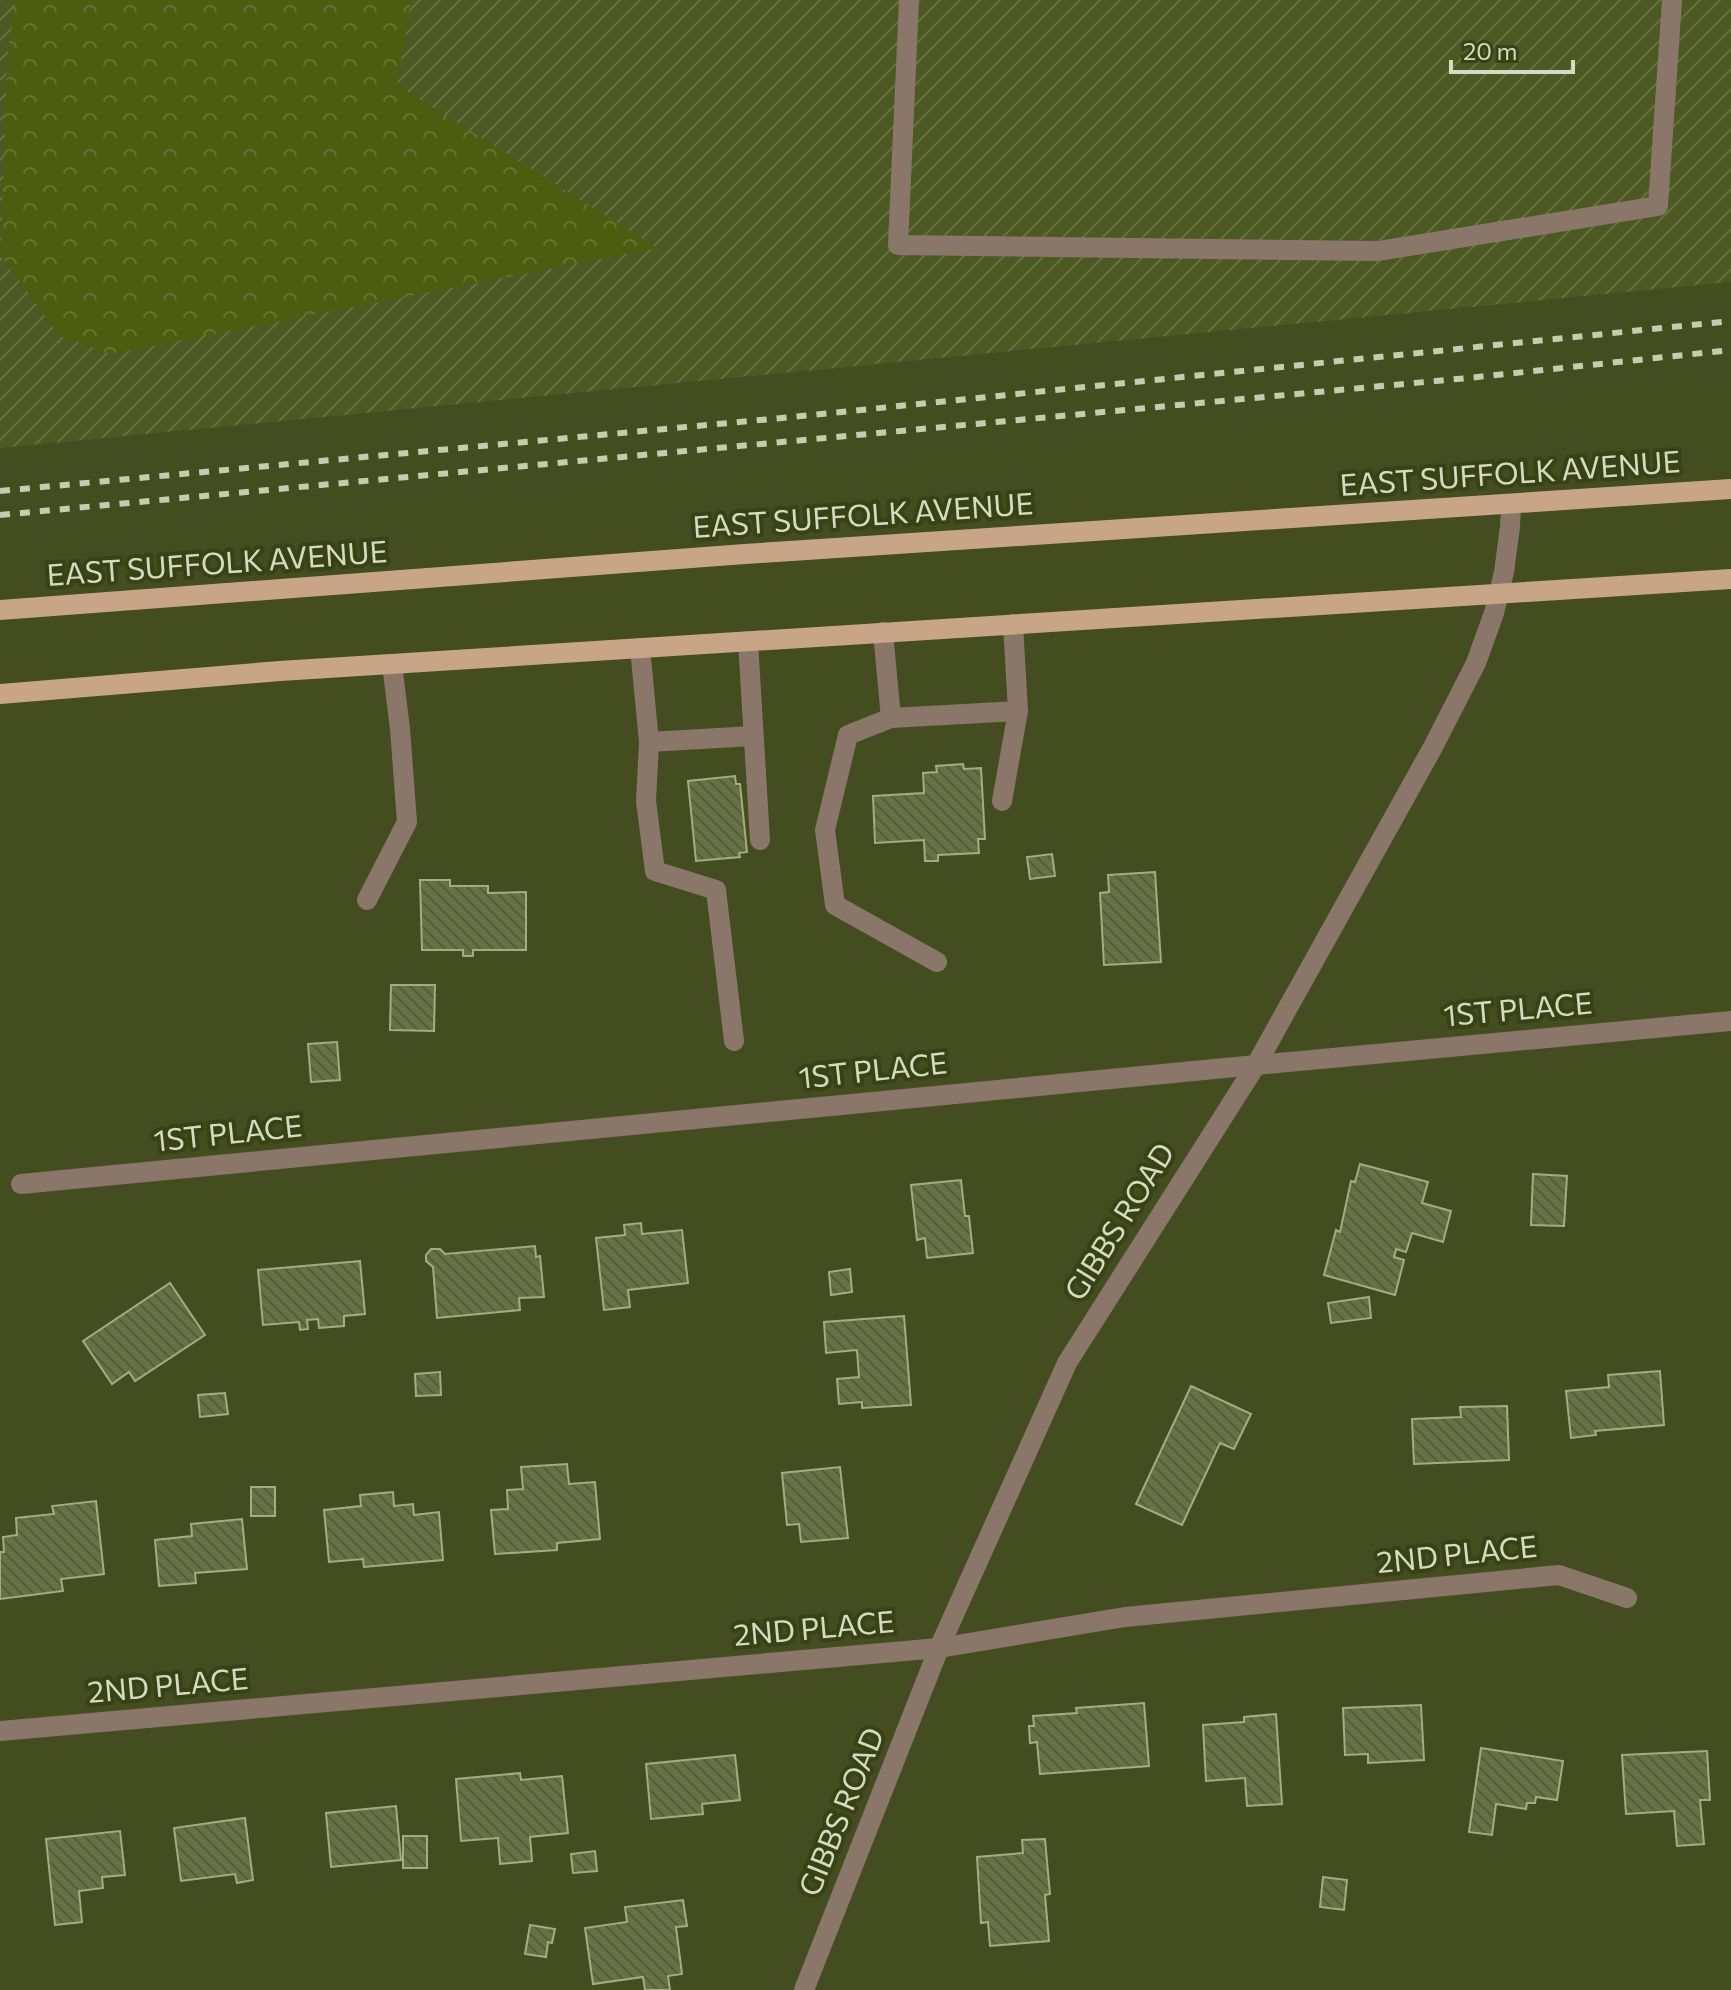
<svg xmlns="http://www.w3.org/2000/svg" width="1731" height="1990" viewBox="0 0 1731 1990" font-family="Commissioner,sans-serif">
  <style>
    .industrial { fill: url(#industrial-furrows) }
    .forest { fill: url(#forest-crowns) }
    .building { fill: url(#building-back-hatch); stroke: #a1ae7d; stroke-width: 2 }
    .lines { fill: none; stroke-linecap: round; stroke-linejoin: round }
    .minor { stroke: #8a7769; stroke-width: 20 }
    .major { stroke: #c9a588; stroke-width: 20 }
    .rail { stroke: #c5ccb1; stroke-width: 6; stroke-dasharray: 10 10; stroke-linecap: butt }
    .labels { text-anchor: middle; stroke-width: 8; stroke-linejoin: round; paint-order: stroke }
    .street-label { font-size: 30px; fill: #d4dbc2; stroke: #384214 }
  </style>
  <defs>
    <pattern id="industrial-furrows" width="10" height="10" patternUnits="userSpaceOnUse" patternTransform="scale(2)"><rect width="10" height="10" fill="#4d5922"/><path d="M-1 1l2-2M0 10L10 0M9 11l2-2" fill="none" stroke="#667040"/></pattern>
    <pattern id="forest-crowns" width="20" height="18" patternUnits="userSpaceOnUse" patternTransform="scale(2)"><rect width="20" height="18" fill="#4e5c0f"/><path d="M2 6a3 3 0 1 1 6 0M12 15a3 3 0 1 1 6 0" fill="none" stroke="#677330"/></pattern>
    <pattern id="building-back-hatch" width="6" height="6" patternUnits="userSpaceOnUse" patternTransform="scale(2)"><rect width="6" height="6" fill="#677244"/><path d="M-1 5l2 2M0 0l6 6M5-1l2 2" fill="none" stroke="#555c40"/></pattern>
  </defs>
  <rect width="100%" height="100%" fill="#434d1f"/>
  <polygon class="industrial" points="0,0 1731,0 1731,282 0,448"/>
  <polygon class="forest" points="15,0 411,0 397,85 657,248 111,354 60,336 1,256 7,61"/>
  <g class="building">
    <polygon points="963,764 964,769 981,768 985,839 978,839 979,853 938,855 938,861 925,861 924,840 875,843 873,796 924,793 923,773 937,772 936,766"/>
    <polygon points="735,776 736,784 740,784 747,852 739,853 740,857 696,861 688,781"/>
    <polygon points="1052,854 1055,876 1030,879 1027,857"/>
    <polygon points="1155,872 1161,962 1104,965 1100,893 1109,892 1108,875"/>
    <polygon points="420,880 450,880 450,886 488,886 488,893 526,892 526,950 473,950 473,956 463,956 463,950 422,950"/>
    <polygon points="391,985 435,985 434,1031 390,1030"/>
    <polygon points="337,1042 340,1080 311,1082 308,1044"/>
    <polygon points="1360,1164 1428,1182 1422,1203 1451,1211 1443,1242 1412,1233 1406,1252 1396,1249 1394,1257 1404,1260 1395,1295 1324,1275 1336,1230 1340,1232 1351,1181 1355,1182"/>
    <polygon points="1533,1174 1567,1176 1564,1226 1531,1225"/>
    <polygon points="961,1180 965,1216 969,1216 973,1253 927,1258 925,1238 917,1240 911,1185"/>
    <polygon points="641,1223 642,1234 682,1230 688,1283 628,1290 630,1307 604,1310 596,1238 625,1235 624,1225"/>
    <polygon points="535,1246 536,1257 540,1256 544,1297 519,1298 520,1310 437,1318 433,1267 426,1261 426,1255 431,1249 440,1249 445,1254"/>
    <polygon points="360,1261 365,1314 344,1316 344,1326 319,1328 318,1319 307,1320 308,1329 300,1330 299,1322 263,1325 258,1270"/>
    <polygon points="850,1269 852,1292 831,1295 829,1272"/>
    <polygon points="170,1283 205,1335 135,1381 129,1372 112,1384 83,1341"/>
    <polygon points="1369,1297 1371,1318 1331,1323 1328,1303"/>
    <polygon points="904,1316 911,1405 862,1408 862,1402 839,1404 837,1379 859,1377 857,1350 826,1353 824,1322"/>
    <polygon points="1660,1371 1664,1425 1595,1431 1596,1435 1571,1438 1566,1391 1609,1387 1608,1375"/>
    <polygon points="440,1372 441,1395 416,1396 415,1374"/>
    <polygon points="1191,1386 1251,1414 1234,1449 1220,1443 1182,1525 1136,1504"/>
    <polygon points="225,1393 228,1414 200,1417 198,1395"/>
    <polygon points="1507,1406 1509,1460 1414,1464 1412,1419 1461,1417 1460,1407"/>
    <polygon points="567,1464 569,1484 595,1482 600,1539 557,1543 557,1550 495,1554 491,1510 508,1509 507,1490 523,1489 521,1467"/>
    <polygon points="840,1467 848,1538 801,1542 799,1524 787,1525 782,1473"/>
    <rect x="251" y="1487" width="24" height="29"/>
    <polygon points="393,1492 394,1506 413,1504 414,1515 439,1512 443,1560 364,1567 363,1559 329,1562 324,1510 361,1506 360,1495"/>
    <polygon points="96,1501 104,1574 61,1579 63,1591 0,1599 0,1552 4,1552 3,1537 17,1535 16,1518 54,1514 52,1506"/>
    <polygon points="242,1519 247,1569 195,1573 196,1583 159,1586 155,1540 192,1536 191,1524"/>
    <polygon points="1144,1703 1149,1766 1040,1774 1037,1742 1030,1743 1029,1726 1034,1726 1033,1716 1077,1713 1076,1708"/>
    <polygon points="1421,1705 1424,1760 1368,1763 1368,1754 1345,1755 1343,1708"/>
    <polygon points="1276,1714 1282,1804 1247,1806 1245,1778 1206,1781 1203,1725 1244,1722 1244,1717"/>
    <polygon points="1481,1748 1563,1761 1557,1800 1536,1797 1535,1803 1527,1803 1526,1809 1496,1804 1492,1835 1469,1832"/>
    <polygon points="1707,1751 1710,1800 1700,1800 1704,1844 1677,1846 1674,1811 1626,1814 1622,1755"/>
    <polygon points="735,1755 740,1800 702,1804 703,1814 651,1819 646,1764"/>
    <polygon points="520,1773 521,1780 562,1776 568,1833 530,1837 532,1861 500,1864 498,1838 461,1841 456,1779"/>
    <polygon points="396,1806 401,1860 331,1867 326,1813"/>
    <polygon points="245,1818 253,1880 237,1883 235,1874 181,1881 174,1828"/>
    <polygon points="120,1831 125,1875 102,1877 103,1888 79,1891 82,1922 55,1925 46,1839"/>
    <rect x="403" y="1836" width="24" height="32"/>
    <polygon points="1045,1839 1050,1894 1045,1895 1049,1941 990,1946 988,1922 981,1923 977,1857 1023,1853 1022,1840"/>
    <polygon points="595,1851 597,1871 573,1873 571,1854"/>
    <polygon points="1323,1877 1347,1880 1344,1910 1320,1907"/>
    <polygon points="683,1900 687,1926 676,1927 682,1974 668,1976 670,1990 645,1990 643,1977 593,1984 585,1928 627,1922 625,1907"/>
    <polygon points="530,1925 555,1929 552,1943 548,1942 546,1957 525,1954"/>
  </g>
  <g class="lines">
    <g class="minor">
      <polyline points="909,0 898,245 1378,251 1658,206 1672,0"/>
      <polyline points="883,632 891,718 1018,711 1013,624"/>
      <polyline points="748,641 760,840"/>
      <polyline points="640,648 649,742 646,801 655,871 716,890 734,1041"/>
      <polyline points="891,718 848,735 825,830 835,905 937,962"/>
      <polyline points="649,742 753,736"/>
      <polyline points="1002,801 1018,711"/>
      <polyline points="367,900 407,822 400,729 392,664"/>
      <polyline points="21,1184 1256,1065 1731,1021"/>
      <polyline points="0,1731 939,1648 1125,1617 1559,1575 1627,1598"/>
      <polyline points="804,1990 939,1648 1067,1363 1256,1065 1433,747 1476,663 1494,613 1504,572 1510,527 1511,504"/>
    </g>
    <g class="major">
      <polyline points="0,610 745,554 1731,489"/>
      <polyline points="0,694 280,671 1731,579"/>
    </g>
    <g class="rail">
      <polyline points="0,491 782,418 1731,321"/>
      <polyline points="0,515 1468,378 1731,350"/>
    </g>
  </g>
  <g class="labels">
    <g class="street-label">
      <text transform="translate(1510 474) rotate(-4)" y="10">EAST SUFFOLK AVENUE</text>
      <text transform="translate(863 516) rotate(-4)" y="10">EAST SUFFOLK AVENUE</text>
      <text transform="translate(217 564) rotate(-4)" y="10">EAST SUFFOLK AVENUE</text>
      <text transform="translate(1518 1010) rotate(-5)" y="10">1ST PLACE</text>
      <text transform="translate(873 1071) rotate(-6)" y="10">1ST PLACE</text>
      <text transform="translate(228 1134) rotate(-6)" y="10">1ST PLACE</text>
      <text transform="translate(1120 1222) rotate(-58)" y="10">GIBBS ROAD</text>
      <text transform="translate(1457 1555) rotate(-6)" y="10">2ND PLACE</text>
      <text transform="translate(814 1629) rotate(-5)" y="10">2ND PLACE</text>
      <text transform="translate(168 1686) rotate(-5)" y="10">2ND PLACE</text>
      <text transform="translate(842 1812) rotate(-68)" y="10">GIBBS ROAD</text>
    </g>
  </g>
  <path d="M1451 60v12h122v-12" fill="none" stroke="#d4dbc2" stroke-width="4"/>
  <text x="1463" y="60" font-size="24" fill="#d4dbc2" stroke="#384214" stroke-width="6" paint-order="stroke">20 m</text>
</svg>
